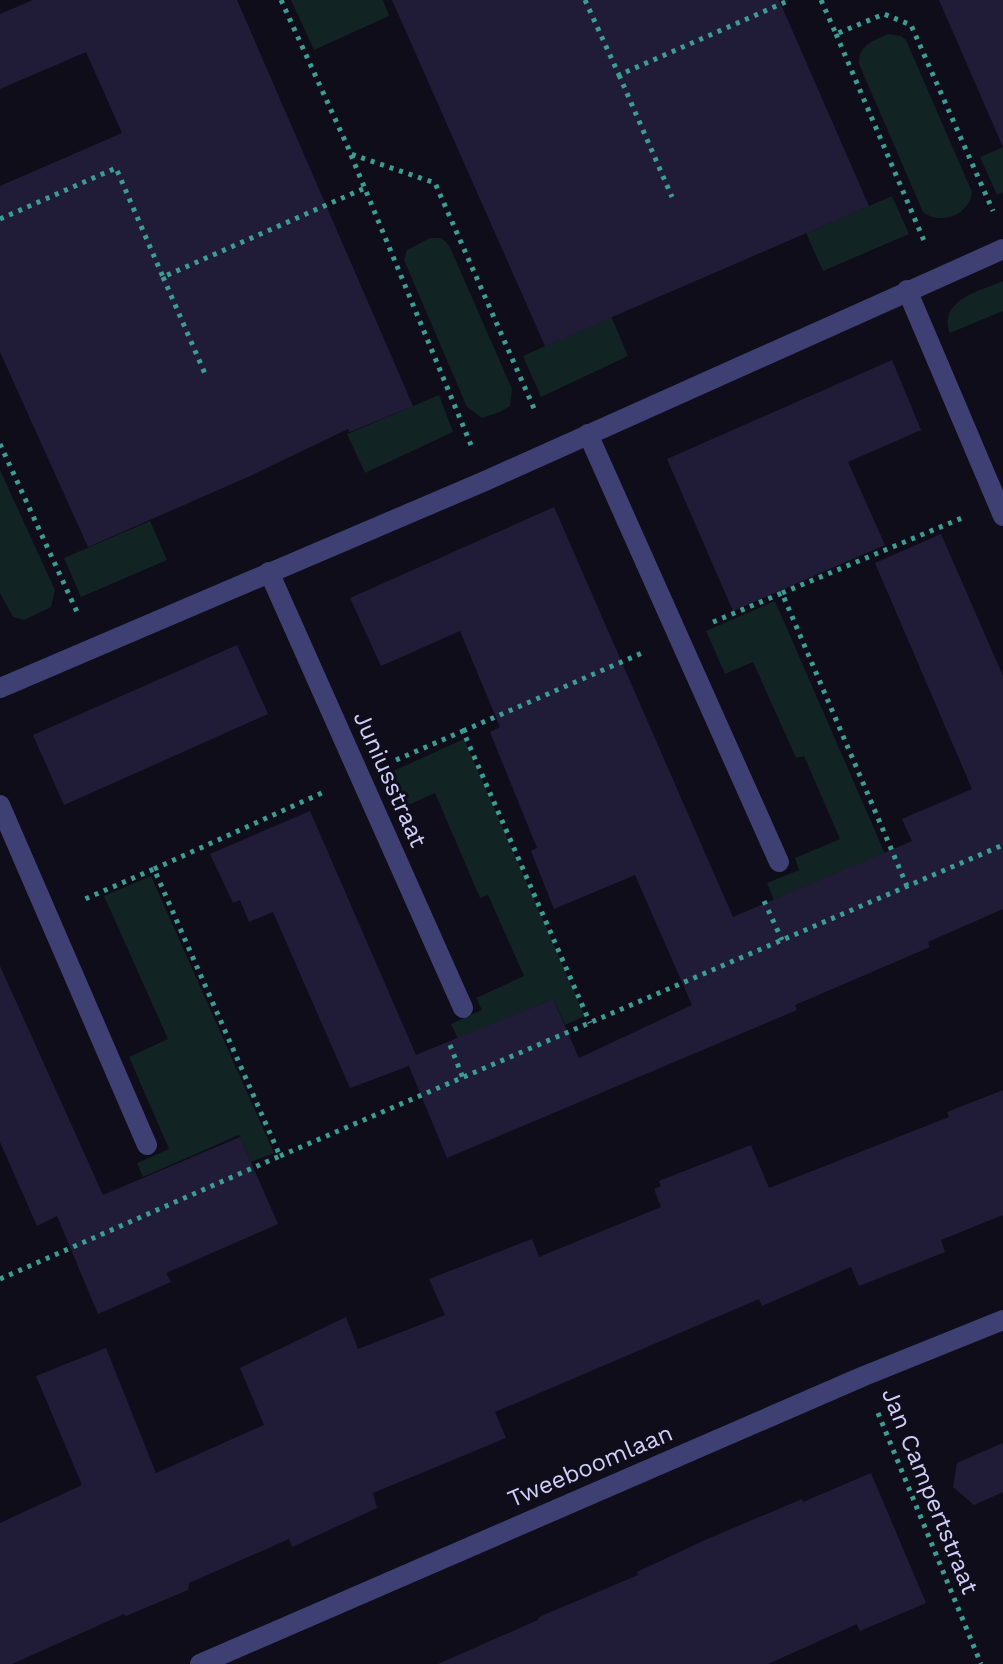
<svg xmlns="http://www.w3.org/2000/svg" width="1003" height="1664" viewBox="0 0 1003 1664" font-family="'Work Sans',sans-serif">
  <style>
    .green { fill: #112322 }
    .building { fill: #201c38 }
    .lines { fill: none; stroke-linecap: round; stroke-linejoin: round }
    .path { stroke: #3c9d92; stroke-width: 5; stroke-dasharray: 4 6; stroke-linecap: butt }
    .minor { stroke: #3e3f73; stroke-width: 20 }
    .labels { text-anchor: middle; stroke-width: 6; stroke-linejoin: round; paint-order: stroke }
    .street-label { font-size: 24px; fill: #d0cdf8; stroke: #0f0d1a }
  </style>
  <rect width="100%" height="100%" fill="#0f0d1a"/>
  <g class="green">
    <polygon points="291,0 383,0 389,16 314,50"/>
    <path d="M888,34L901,36L906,40L972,192C970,215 940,226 923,212L859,64C858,45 873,41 888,34Z"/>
    <polygon points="1003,147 1003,192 997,195 980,157"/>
    <polygon points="892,196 909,234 823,271 806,233"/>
    <polygon points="430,238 441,238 449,245 512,389 510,406 500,412 482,418 467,407 404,260 407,250"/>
    <path d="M1003,281V311L950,333C938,300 980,291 1003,281Z"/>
    <polygon points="611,316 628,356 541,397 523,356"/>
    <polygon points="439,395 453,432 365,473 347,434"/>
    <polygon points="0,470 55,590 51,607 24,620 13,617 0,593"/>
    <polygon points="150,521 167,560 81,597 64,558"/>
    <polygon points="775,601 896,879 871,859 774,900 767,883 799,870 795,858 840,839 804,756 796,758 753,662 725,674 706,631"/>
    <polygon points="464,739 585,1016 565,1025 553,999 458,1039 451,1024 482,1010 476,998 524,976 488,895 480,898 435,793 406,806 391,772"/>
    <polygon points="151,876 274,1153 251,1162 239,1135 143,1177 137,1163 169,1149 129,1057 168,1039 104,896"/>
  </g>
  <g class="building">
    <polygon points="33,0 237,0 413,406 350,432 348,429 250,476 88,547 0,352 0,186 122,133 86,52 0,89 0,14"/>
    <polygon points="392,0 779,0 869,206 545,346"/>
    <polygon points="939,0 1003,0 1003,147"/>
    <polygon points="892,360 921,430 848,462 885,545 733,611 667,459"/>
    <polygon points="554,507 733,917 912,841 902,819 972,789 875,563 941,534 1003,676 1003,909 928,942 930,947 795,1005 797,1010 447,1158 409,1066 350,1088 273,912 249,922 240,900 233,903 210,854 310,811 416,1055 553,999 579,1058 692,1005 635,875 554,909 531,851 537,848 490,732 500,727 460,631 381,666 350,598"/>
    <polygon points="237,645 268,714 64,805 33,735"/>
    <polygon points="0,966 103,1195 240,1137 278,1224 166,1273 171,1282 98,1314 57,1216 37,1226 0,1142"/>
    <polygon points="1003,1090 1003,1215 941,1240 945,1252 859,1286 851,1267 762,1306 759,1299 495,1412 506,1438 373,1493 377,1508 292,1547 289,1539 189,1583 188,1590 126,1616 124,1614 12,1664 0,1664 0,1523 82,1485 36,1376 106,1348 156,1473 264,1425 240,1368 346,1317 358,1349 445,1315 429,1279 532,1239 539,1257 661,1207 654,1189 661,1186 659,1181 751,1145 769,1188 949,1117 947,1112"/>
    <polygon points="1003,1443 1003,1492 974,1505 953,1487 957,1463"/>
    <polygon points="871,1473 926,1603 860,1631 857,1624 768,1664 438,1664 538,1620 539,1617 638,1575 637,1572 705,1540 802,1499 803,1502"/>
  </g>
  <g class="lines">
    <g class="path">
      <polyline points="281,0 351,154 435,183 536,413"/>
      <polyline points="585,0 619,75 790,0"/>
      <polyline points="821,0 836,34 884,14 911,25 993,211"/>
      <polyline points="836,34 925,243"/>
      <polyline points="619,75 672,197"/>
      <polyline points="351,155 471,445"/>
      <polyline points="0,219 116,168 163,277 365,188"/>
      <polyline points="163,277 206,376"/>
      <polyline points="0,444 77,612"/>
      <polyline points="782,593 962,518"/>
      <polyline points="713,622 782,593 907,886"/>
      <polyline points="463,731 642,653"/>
      <polyline points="396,760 463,731 590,1023"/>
      <polyline points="154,869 324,792"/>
      <polyline points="764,901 782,940"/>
      <polyline points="450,1045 463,1078"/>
      <polyline points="280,1156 1003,845"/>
      <polyline points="0,1279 280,1156 154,869 85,899"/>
      <polyline points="878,1413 981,1664"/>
    </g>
    <g class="minor">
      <polyline points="907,290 1003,516"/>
      <polyline points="588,434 779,862"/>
      <polyline points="269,572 463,1008"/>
      <polyline points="0,688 485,481 1003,249"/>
      <polyline points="0,805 147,1145"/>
      <polyline points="200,1664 864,1376 1003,1320"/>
    </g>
  </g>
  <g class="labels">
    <g class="street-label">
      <text transform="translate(390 779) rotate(66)" y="8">Juniusstraat</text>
      <text transform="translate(590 1466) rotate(-23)" y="8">Tweeboomlaan</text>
      <text transform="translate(930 1491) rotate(68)" y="8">Jan Campertstraat</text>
    </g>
  </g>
</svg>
